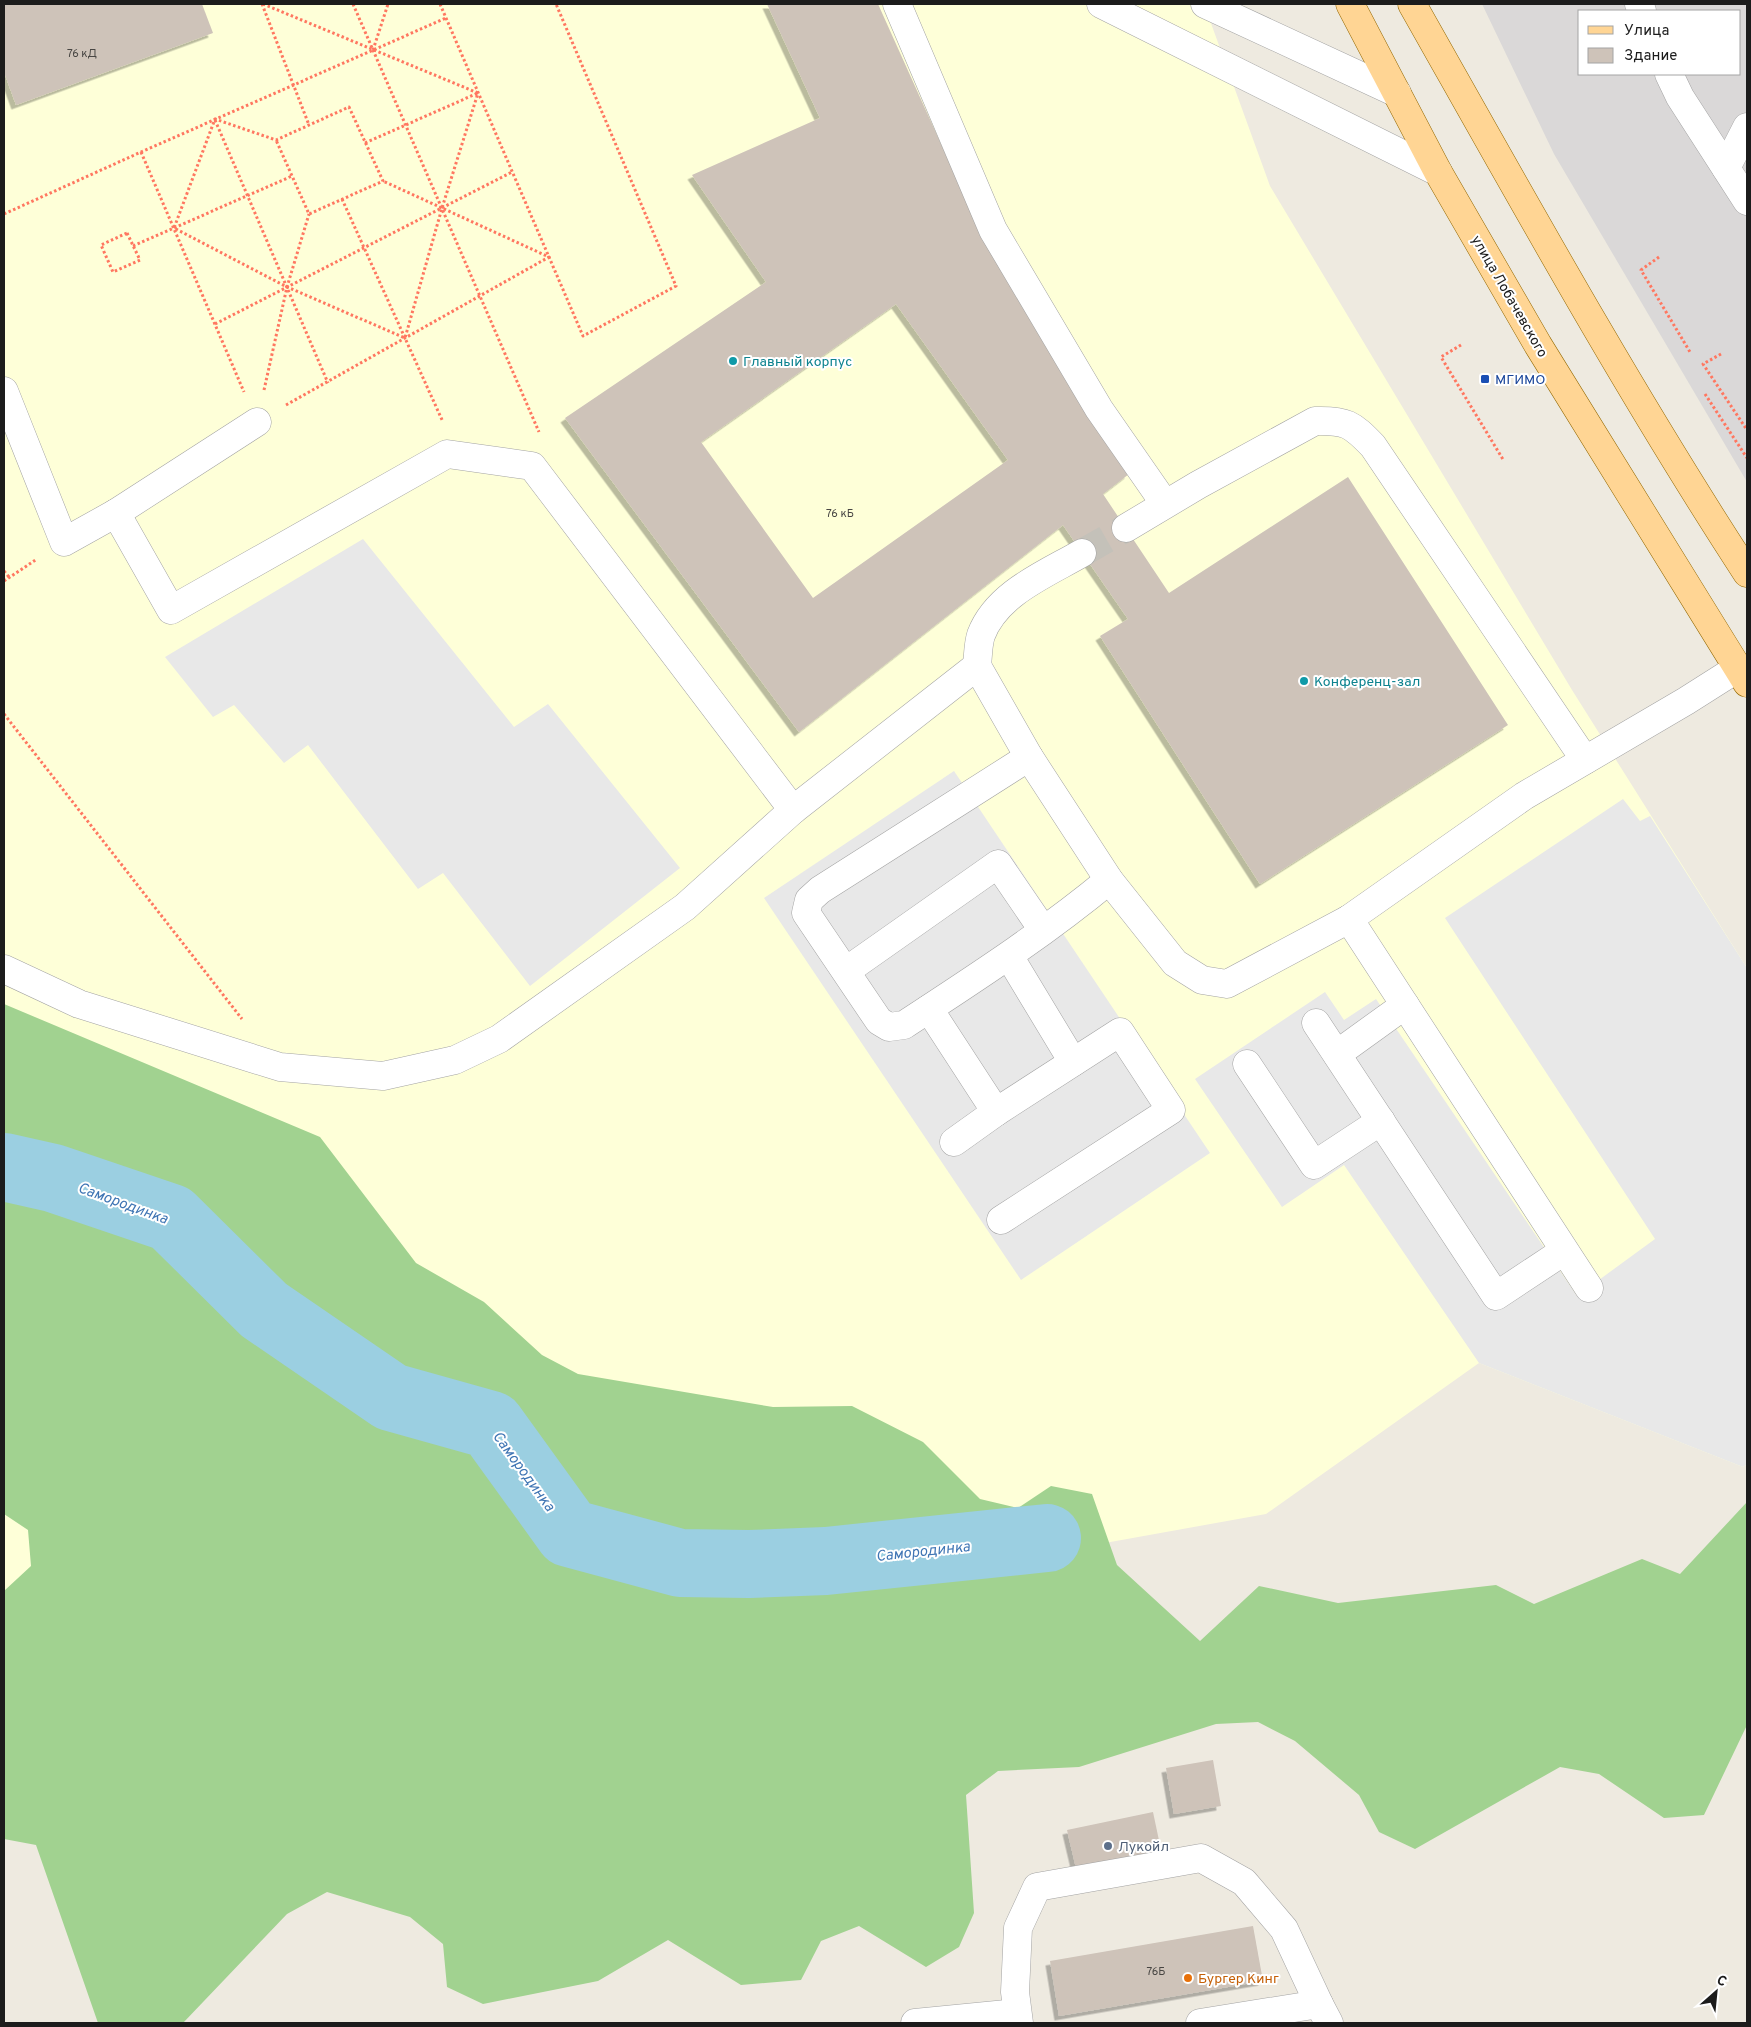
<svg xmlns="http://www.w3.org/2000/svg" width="1751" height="2027" viewBox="0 0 1751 2027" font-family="Overpass,sans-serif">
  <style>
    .residential { fill: #dad8d8; fill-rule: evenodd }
    .education { fill: #feffd8 }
    .forest { fill: #a1d290 }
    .parking { fill: #e8e8e8 }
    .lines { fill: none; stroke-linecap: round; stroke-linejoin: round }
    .river { stroke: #9bcfe1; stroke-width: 68 }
    .building { fill: #cec3b9; fill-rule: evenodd; filter: url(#shadow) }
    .minor-tunnel { stroke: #c4c1b9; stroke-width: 28; stroke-dasharray: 28 14; stroke-linecap: butt }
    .minor-casing { stroke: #a3a3a3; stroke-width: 29 }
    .major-casing { stroke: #936800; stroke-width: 29 }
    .path { stroke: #ff7760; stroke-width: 3; stroke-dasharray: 2.5 2.5; stroke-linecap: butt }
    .minor { stroke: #fff; stroke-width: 28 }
    .major { stroke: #ffd594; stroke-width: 28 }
    .culture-dot { fill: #0f9aa8; stroke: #fff; stroke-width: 2 }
    .transit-dot { fill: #1a4fb4; stroke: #fff; stroke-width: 2 }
    .service-dot { fill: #5c6f8a; stroke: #fff; stroke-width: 2 }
    .food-dot { fill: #e8710a; stroke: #fff; stroke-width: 2 }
    .labels { text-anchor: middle; stroke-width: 4; stroke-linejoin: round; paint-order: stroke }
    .number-label { font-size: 11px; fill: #484643 }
    .street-label { font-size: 14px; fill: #1c1c1c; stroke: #fff }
    .culture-label { font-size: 14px; fill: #0d838f; stroke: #fff; text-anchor: start }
    .transit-label { font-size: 14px; fill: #164399; stroke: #fff; text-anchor: start }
    .service-label { font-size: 14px; fill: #4e5e75; stroke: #fff; text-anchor: start }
    .food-label { font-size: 14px; fill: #c56008; stroke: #fff; text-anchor: start }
    .water-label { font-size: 15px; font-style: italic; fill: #3f75b4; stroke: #fff }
  </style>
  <defs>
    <filter id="shadow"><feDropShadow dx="-4.5" dy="4.5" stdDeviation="0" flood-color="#0004"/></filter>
  </defs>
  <rect width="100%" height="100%" fill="#eeeae0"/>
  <path class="residential" d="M1482,4H1747V482L1554,154ZM1580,11H1740V74H1580Z"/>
  <polygon class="education" points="4,4 1204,4 1270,186 1572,690 1747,968 1747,1464 1743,1467 1479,1363 1266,1514 4,1741"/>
  <polygon class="forest" points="4,1004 320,1137 416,1263 484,1302 542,1355 578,1374 773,1407 852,1406 923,1442 980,1499 1018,1508 1051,1486 1092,1494 1117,1565 1200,1641 1259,1586 1338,1603 1496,1585 1534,1604 1642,1559 1680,1574 1747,1502 1747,1725 1704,1815 1664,1818 1599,1774 1560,1767 1415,1849 1379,1832 1359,1795 1295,1741 1258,1722 1216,1724 1079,1767 998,1771 966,1795 974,1913 959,1947 926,1967 859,1926 821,1941 801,1980 741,1985 668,1940 598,1981 483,2004 447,1987 443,1944 410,1917 327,1892 287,1914 183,2023 98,2023 36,1845 4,1839 4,1591 31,1566 28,1530 4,1514"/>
  <g class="parking">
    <polygon points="363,539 514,727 548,704 680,868 530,986 443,873 418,889 308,745 284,763 234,705 213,717 165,657"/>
    <polygon points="954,771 1210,1153 1021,1280 764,898"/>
    <polygon points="1623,799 1640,821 1650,816 1747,968 1747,1464 1743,1467 1479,1363 1344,1165 1282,1207 1195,1079 1325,992 1344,1020 1376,999 1577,1296 1655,1239 1445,918"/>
  </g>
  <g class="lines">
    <polyline class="river" points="4,1167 53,1178 171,1218 264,1310 391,1397 491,1425 569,1533 680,1563 749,1564 826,1561 1047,1538"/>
  </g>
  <g class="building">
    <polygon points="4,4 202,4 213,33 16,105 4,72"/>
    <path d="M767,4H878L982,235L1129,474L1103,494L1169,593L1348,477L1508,725L1260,884L1100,636L1128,619L1063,525L799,732L565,418L766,282L692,175L820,118ZM896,304L1008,460L813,598L701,442Z"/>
    <polygon points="1213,1760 1221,1806 1174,1814 1166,1768"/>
    <polygon points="1153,1812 1161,1850 1076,1868 1067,1830"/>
    <polygon points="1253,1926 1263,1981 1059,2016 1050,1961"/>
  </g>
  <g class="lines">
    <polyline class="minor-tunnel" points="1082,553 1126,528"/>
    <g class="minor-casing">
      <g id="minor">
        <polyline points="897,4 993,230 1099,409 1165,504"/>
        <polyline points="1101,4 1438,172"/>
        <polyline points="1205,4 1397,93"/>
        <polyline points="1639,4 1642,11"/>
        <polyline points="1669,74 1680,97 1747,201"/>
        <polyline points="1726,168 1747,127"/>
        <polyline points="4,391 64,542 116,513 171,610 447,454 532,466 793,810 685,907 499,1039 455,1060 383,1076 280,1067 79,1004 4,969"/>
        <polyline points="116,513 257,422"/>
        <path d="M1126,528L1198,485L1315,421C1346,420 1352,424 1373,446L1585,760"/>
        <path d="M977,666C978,657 978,644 981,635C997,593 1046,574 1082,553"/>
        <path d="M1029,757L820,890L809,900L806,913L879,1021L889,1027L904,1025C974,979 1044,934 1109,880"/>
        <polyline points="793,810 977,666 1029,757 1109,880 1175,963 1202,980 1227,984 1349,919 1524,796 1686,701 1738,668"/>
        <polyline points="1349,919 1589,1288"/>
        <polyline points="1009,956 1073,1062"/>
        <polyline points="846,971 998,864 1043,930"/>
        <polyline points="929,1009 996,1112 1120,1032 1171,1110 1001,1220"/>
        <polyline points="1316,1023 1496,1296 1564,1251"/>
        <polyline points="1337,1054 1405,1005"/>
        <polyline points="1247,1064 1314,1165 1381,1121"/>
        <polyline points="954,1142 996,1112"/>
        <polyline points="915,2023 1017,2013"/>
        <polyline points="1019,2023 1015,1992 1018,1928 1037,1887 1201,1858 1244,1882 1284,1929 1319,2004"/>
        <polyline points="1200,2023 1319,2004 1329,2023"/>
      </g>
    </g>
    <g class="major-casing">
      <g id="major">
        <polyline points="1350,4 1438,172 1538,345 1747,683"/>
        <path d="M1412,4C1520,195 1627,389 1747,573"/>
      </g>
    </g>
    <g class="path">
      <polyline points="262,4 309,125"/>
      <polyline points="263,4 478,93 442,208 405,338 287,287 174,228 215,119 276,140 349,107 383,181 309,214 276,140"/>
      <polyline points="353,4 539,432"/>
      <polyline points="440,4 583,336 676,286 556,4"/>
      <polyline points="373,50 388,4"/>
      <polyline points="215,120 328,383"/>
      <polyline points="365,143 478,93"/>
      <polyline points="141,152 244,392"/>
      <polyline points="342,199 443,422"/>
      <polyline points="4,214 141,152 446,18"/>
      <polygon points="127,233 140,260 113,272 101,245"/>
      <polyline points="133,246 292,176"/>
      <polyline points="1659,257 1641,270 1690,352"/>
      <polyline points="215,324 512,172"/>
      <polyline points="1461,345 1441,357 1504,461"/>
      <polyline points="1721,354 1703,364 1747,430"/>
      <polyline points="264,390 287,287 309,214"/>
      <polyline points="1705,394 1747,458"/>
      <polyline points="286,405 549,257 383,181"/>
      <polyline points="4,571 9,577"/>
      <polyline points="4,581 37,559"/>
      <polyline points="4,714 242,1019"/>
    </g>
    <use href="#minor" class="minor"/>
    <use href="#major" class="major"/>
  </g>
  <g class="culture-dot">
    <circle cx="733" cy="361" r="5"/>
    <circle cx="1304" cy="681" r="5"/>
  </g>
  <rect class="transit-dot" x="1480" y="374" width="10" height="10" rx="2.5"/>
  <circle class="service-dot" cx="1108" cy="1846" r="5"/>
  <circle class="food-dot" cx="1188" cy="1978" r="5"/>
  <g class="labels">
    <g class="number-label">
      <text x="82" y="57">76 кД</text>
      <text x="840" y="517">76 кБ</text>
      <text x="1156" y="1975">76Б</text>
    </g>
    <g class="street-label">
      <text transform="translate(1510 296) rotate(60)" y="5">улица Лобачевского</text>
    </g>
    <g class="culture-label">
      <text x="743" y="366">Главный корпус</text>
      <text x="1314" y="686">Конференц-зал</text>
    </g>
    <g class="transit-label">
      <text x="1495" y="384">МГИМО</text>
    </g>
    <g class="service-label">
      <text x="1118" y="1851">Лукойл</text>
    </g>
    <g class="food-label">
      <text x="1198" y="1983">Бургер Кинг</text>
    </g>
    <g class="water-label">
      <text transform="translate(123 1203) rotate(20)" y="5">Самородинка</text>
      <text transform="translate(524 1471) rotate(54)" y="5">Самородинка</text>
      <text transform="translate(923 1551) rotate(-6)" y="5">Самородинка</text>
    </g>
  </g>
  <rect width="1751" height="2027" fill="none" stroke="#1c1c1c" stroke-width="10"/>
  <rect x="1578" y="10" width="162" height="65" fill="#ffffff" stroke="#a4a4a4"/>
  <rect x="1588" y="26" width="25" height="8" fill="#ffd594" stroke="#a4a4a4"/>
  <text x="1624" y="35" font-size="15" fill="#1c1c1c">Улица</text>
  <rect x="1588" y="48" width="25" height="15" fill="#cec3b9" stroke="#a4a4a4"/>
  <text x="1624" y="60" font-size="15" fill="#1c1c1c">Здание</text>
  <g transform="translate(1716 1992) rotate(27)" stroke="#ffffff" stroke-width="4" paint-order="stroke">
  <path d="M0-4L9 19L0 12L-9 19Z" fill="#1c1c1c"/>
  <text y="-8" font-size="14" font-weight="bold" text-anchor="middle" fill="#1c1c1c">С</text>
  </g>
</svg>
